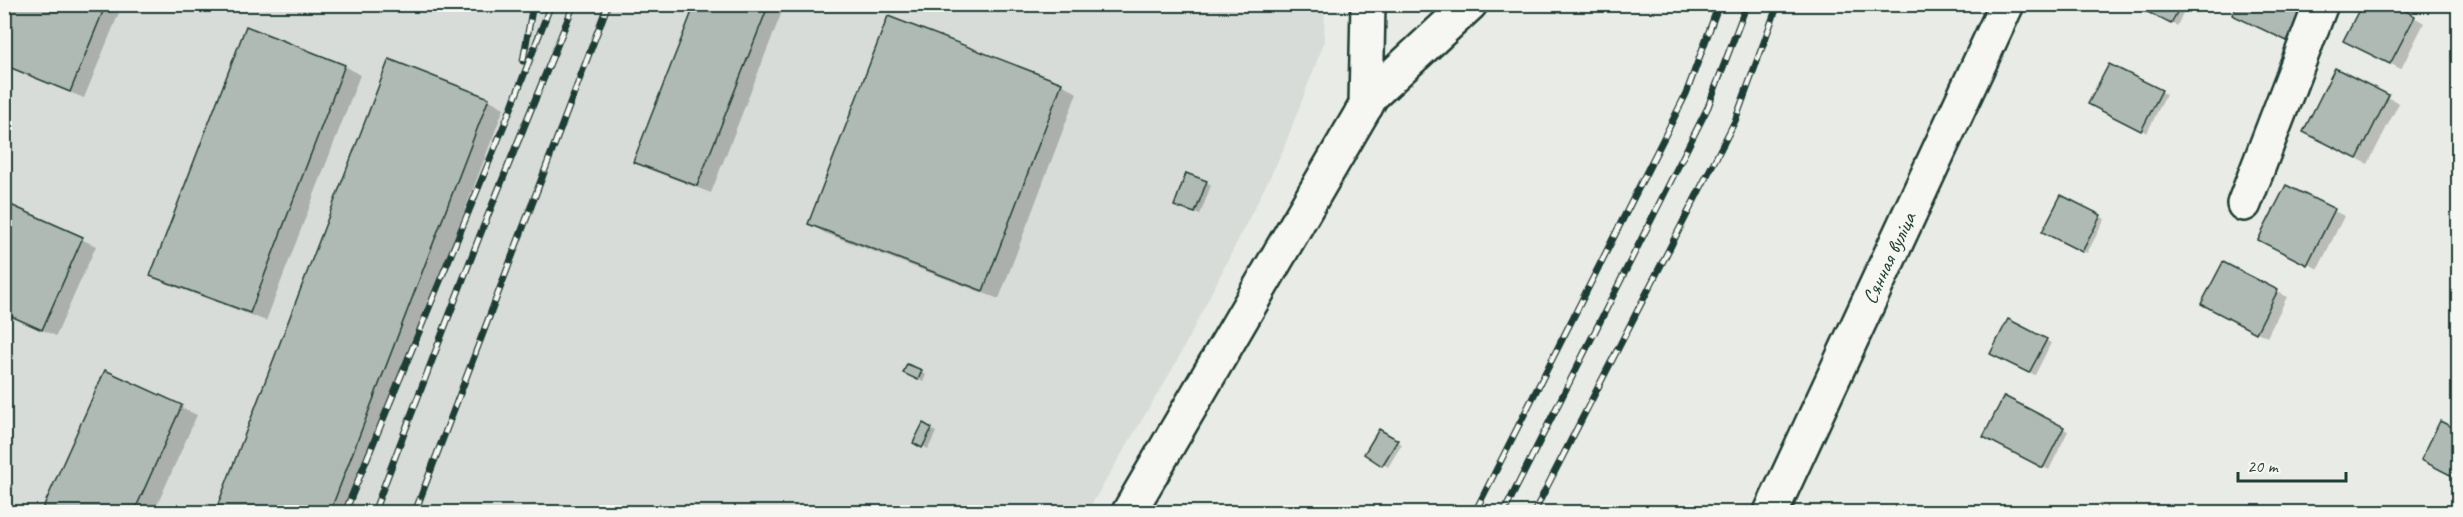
<svg xmlns="http://www.w3.org/2000/svg" width="2463" height="517" viewBox="0 0 2463 517" font-family="Caveat,sans-serif">
  <style>
    .built { fill: #d8dcd8 }
    .shadow { fill: #0003 }
    .building { fill: #b0bab5; stroke: #1f3d34; stroke-width: 1.5 }
    .lines { fill: none; stroke-linecap: round; stroke-linejoin: round }
    .minor-casing { stroke: #1f3d34; stroke-width: 38 }
    .minor { stroke: #f6f6f2; stroke-width: 33 }
    .rail-casing { stroke: #1f3d34; stroke-width: 7 }
    .rail { stroke: #f6f6f2; stroke-width: 4.5; stroke-dasharray: 14; stroke-linecap: butt }
    .labels { text-anchor: middle; stroke-width: 4.5; stroke-linejoin: round; paint-order: stroke }
    .street-label { font-size: 21px; fill: #1f3d34; stroke: #f6f6f2 }
  </style>
  <rect width="100%" height="100%" fill="#e9ebe7"/>
  <filter id="ink" filterUnits="userSpaceOnUse"><feTurbulence type="fractalNoise" baseFrequency=".0167" numOctaves="2"/><feDisplacementMap in="SourceGraphic" scale="12" xChannelSelector="R" yChannelSelector="G"/><feConvolveMatrix kernelMatrix="1 2 1 2 8 2 1 2 1" color-interpolation-filters="sRGB"/></filter>
  <g filter="url(#ink)">
    <polygon class="built" points="4,5 1325,5 1324,43 1281,155 1176,363 1087,512 5,512"/>
    <g class="shadow">
      <polygon points="4,4 104,4 119,13 84,98 4,66"/>
      <polygon points="506,4 524,4 521,11"/>
      <polygon points="696,4 785,4 711,193 648,169 635,161"/>
      <polygon points="2134,4 2187,4 2177,26"/>
      <polygon points="2318,4 2298,46 2244,20"/>
      <polygon points="2414,17 2424,23 2401,69 2355,46"/>
      <polygon points="889,18 1062,84 1077,93 999,299 825,233 809,224"/>
      <polygon points="246,28 345,66 360,75 266,321 168,284 152,275"/>
      <polygon points="390,61 488,99 504,108 349,512 217,512"/>
      <polygon points="2110,66 2166,94 2147,133 2090,104"/>
      <polygon points="2336,70 2399,103 2368,164 2315,137"/>
      <polygon points="1206,182 1211,185 1200,215 1181,208"/>
      <polygon points="2287,187 2344,216 2318,269 2269,243"/>
      <polygon points="2062,197 2105,219 2087,253 2044,231"/>
      <polygon points="4,203 96,246 56,336 4,313"/>
      <polygon points="2277,291 2287,297 2267,337 2214,310"/>
      <polygon points="2008,321 2051,343 2035,375 1992,353"/>
      <polygon points="908,366 926,375 923,382 910,375"/>
      <polygon points="105,372 197,415 154,512 43,512"/>
      <polygon points="2004,398 2068,431 2049,470 1985,436"/>
      <polygon points="2441,423 2458,432 2458,478 2423,460"/>
      <polygon points="923,425 936,432 928,449 915,442"/>
      <polygon points="1380,431 1402,444 1388,467 1366,453"/>
    </g>
    <g class="building">
      <polygon points="4,4 106,4 70,92 4,65"/>
      <polygon points="695,4 769,4 697,186 633,162"/>
      <polygon points="2132,4 2181,4 2171,24"/>
      <polygon points="2237,4 2305,4 2287,41 2232,15"/>
      <polygon points="2362,4 2393,4 2415,16 2390,64 2343,41"/>
      <polygon points="888,16 1062,83 983,291 808,224"/>
      <polygon points="246,26 345,65 250,313 150,276"/>
      <polygon points="389,59 489,98 330,512 215,512"/>
      <polygon points="2109,64 2162,90 2141,131 2088,104"/>
      <polygon points="2335,68 2389,95 2357,159 2303,132"/>
      <polygon points="1186,173 1207,181 1195,213 1174,206"/>
      <polygon points="2286,185 2335,209 2307,265 2258,240"/>
      <polygon points="2061,195 2101,215 2082,252 2042,232"/>
      <polygon points="4,202 83,237 42,330 4,313"/>
      <polygon points="2223,262 2278,290 2256,333 2201,304"/>
      <polygon points="2008,319 2047,339 2029,373 1990,354"/>
      <polygon points="907,364 922,370 918,380 903,373"/>
      <polygon points="105,370 182,405 134,512 41,512"/>
      <polygon points="2004,396 2064,427 2043,468 1983,437"/>
      <polygon points="2440,421 2458,430 2458,479 2421,460"/>
      <polygon points="923,423 932,428 922,448 913,443"/>
      <polygon points="1379,429 1398,440 1382,466 1364,454"/>
    </g>
    <g class="lines">
      <g class="minor-casing">
        <g id="minor">
          <polyline points="1366,106 1368,4"/>
          <polyline points="2244,204 2321,4"/>
          <polyline points="1129,512 1372,95 1470,4"/>
          <polyline points="1771,512 2007,4"/>
        </g>
      </g>
      <use href="#minor" class="minor"/>
      <g class="rail-casing">
        <g id="rail">
          <polyline points="523,61 533,4"/>
          <polyline points="345,512 512,106 551,4"/>
          <polyline points="374,512 480,235 574,4"/>
          <polyline points="415,512 608,4"/>
          <polyline points="1475,512 1686,94 1719,4"/>
          <polyline points="1504,512 1708,107 1747,4"/>
          <polyline points="1534,512 1735,121 1778,4"/>
        </g>
      </g>
      <use href="#rail" class="rail"/>
    </g>
  </g>
  <g class="labels">
    <g class="street-label">
      <text transform="translate(1889 258) rotate(-65)" y="7">Сянная вуліца</text>
    </g>
  </g>
  <rect width="2463" height="517" fill="none" stroke="#f6f6f2" stroke-width="24"/>
  <rect x="12" y="12" width="2439" height="493" fill="none" stroke="#1f3d34" stroke-width="2" filter="url(#ink)"/>
  <path d="M2238 472v9h108v-9" fill="none" stroke="#1f3d34" stroke-width="3"/>
  <text x="2247" y="472" font-size="18" fill="#1f3d34" stroke="#f6f6f2" stroke-width="4.5" paint-order="stroke">20 m</text>
</svg>
